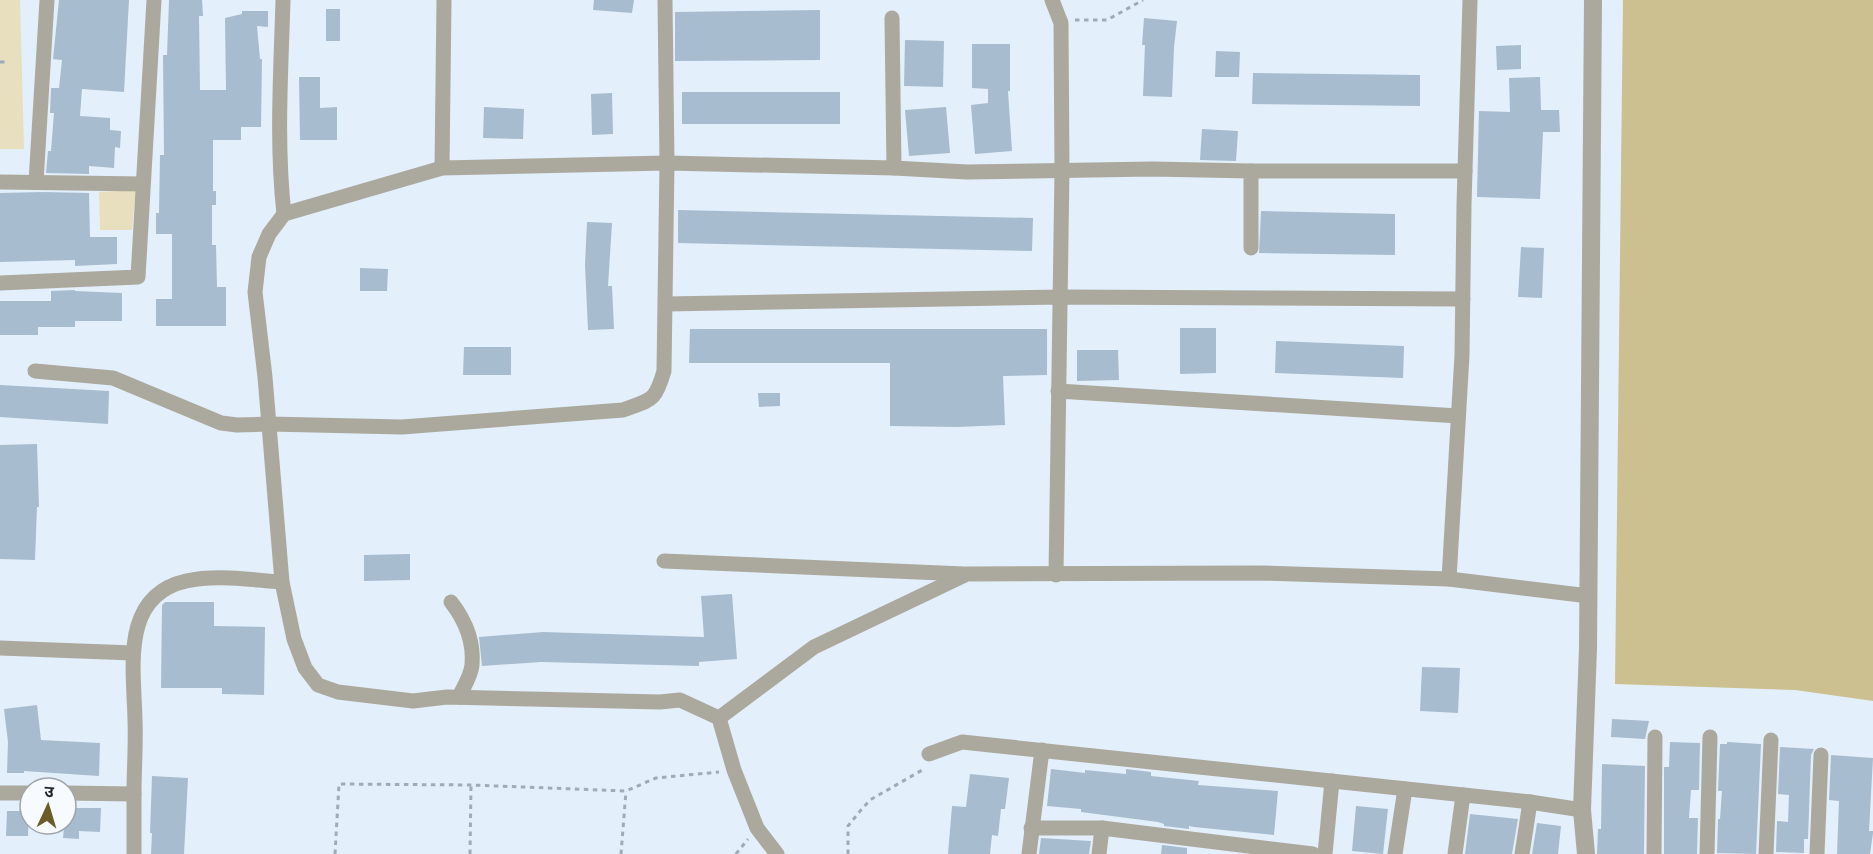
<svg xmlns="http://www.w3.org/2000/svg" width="1873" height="854" viewBox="0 0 1873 854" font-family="Lora,'Noto Sans Devanagari',serif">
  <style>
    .green { fill: #e8dfbe }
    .forest { fill: #cdc090 }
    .building { fill: #a8bccf }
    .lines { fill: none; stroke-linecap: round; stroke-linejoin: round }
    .path { stroke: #a1abb6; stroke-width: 3; stroke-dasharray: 4.5 4.5; stroke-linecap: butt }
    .minor { stroke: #aba99e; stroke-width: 15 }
    .tertiary { stroke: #aba99e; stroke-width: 18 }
  </style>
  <rect width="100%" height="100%" fill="#e3effb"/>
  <g class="green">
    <polygon points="0,0 20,0 24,149 0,149"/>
    <polygon points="136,190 132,230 100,230 99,192"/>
  </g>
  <polygon class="forest" points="1623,0 1873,0 1873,701 1795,690 1615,684"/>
  <g class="building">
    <polygon points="59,0 129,0 124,92 82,89 80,116 110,118 110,130 121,131 120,148 115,147 114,168 89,166 89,174 46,173 48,151 51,151 54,113 50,113 51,88 59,88 62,60 53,59"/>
    <polygon points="169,0 202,0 203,16 199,16 200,90 226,90 225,18 242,14 242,11 268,11 268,27 257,26 260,59 262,59 261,127 241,127 241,140 213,140 213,191 216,191 216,205 212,205 212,245 216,245 217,287 226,287 226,326 156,326 156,299 172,299 172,234 156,234 156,213 159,213 160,155 164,155 163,55 167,55"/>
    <polygon points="594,0 634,0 632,13 593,10"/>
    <rect x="326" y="9" width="14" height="32"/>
    <polygon points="820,10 820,60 675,61 675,12"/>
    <polygon points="1144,18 1177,21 1174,47 1172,97 1143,96 1145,45 1142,45"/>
    <polygon points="905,40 944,41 943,87 904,86"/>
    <polygon points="972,44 1010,44 1010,91 1008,91 1012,151 975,154 971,105 988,103 988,89 972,88"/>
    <polygon points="1521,45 1521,69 1497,70 1496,46"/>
    <polygon points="1216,51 1240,52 1239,77 1215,77"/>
    <polygon points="1253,73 1420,75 1420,106 1252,104"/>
    <polygon points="299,77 320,77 320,108 337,107 337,140 300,140"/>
    <polygon points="1540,77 1541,110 1559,110 1560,132 1543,132 1540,199 1477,197 1479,111 1510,112 1509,78"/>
    <rect x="682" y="92" width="158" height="32"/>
    <polygon points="612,93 613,134 592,135 591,94"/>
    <polygon points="484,107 524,109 523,139 483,138"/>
    <polygon points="946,107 950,153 909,156 905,110"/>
    <polygon points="1202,129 1238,131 1236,161 1200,160"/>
    <polygon points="43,192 89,193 90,237 117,237 117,264 75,266 75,260 0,262 0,193"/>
    <polygon points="678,210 1033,218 1032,251 678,243"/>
    <polygon points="1261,211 1395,214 1395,255 1259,253"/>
    <polygon points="587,222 612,223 608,286 612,286 614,329 588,330 585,265"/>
    <polygon points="1521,247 1544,248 1542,298 1518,297"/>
    <polygon points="360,268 388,269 387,291 360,291"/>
    <polygon points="75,290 75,291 122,293 122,321 75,321 75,327 38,327 38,335 0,335 0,301 51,301 51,291"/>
    <polygon points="1180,328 1216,328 1216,373 1180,374"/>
    <polygon points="690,329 1047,329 1047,375 1003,376 1005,425 957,427 890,426 890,363 689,363"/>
    <polygon points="1276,341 1404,346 1403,378 1275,373"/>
    <polygon points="464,347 511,347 511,375 463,375"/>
    <polygon points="1077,350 1118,350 1119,380 1077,381"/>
    <polygon points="0,385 109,391 108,424 0,417"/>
    <polygon points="758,393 780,393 780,406 759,407"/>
    <polygon points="37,444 39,507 37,507 35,560 0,559 0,445"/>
    <polygon points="410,554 410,580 364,581 364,555"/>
    <polygon points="732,594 737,659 699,662 699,666 541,662 482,666 479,637 544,632 704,637 701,596"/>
    <polygon points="165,602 214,602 214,626 265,627 264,695 222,694 222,688 161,688 162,605"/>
    <polygon points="1422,667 1460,668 1458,713 1420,711"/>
    <polygon points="37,705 41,740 100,743 99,776 24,771 24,773 7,773 8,742 4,709"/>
    <polygon points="1612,719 1649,721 1645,739 1611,737"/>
    <polygon points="1670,742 1700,743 1699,790 1691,790 1689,818 1698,818 1697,854 1664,854 1664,767 1669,767"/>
    <polygon points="1727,742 1761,744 1756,854 1717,853 1718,819 1720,819 1722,791 1718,791 1720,744 1727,744"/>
    <polygon points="1780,747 1814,749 1811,755 1808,839 1804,839 1804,853 1776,852 1777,821 1788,822 1789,795 1778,794"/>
    <polygon points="1831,755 1873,758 1869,831 1873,831 1873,833 1870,854 1837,854 1839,801 1829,800"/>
    <polygon points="1602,764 1645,766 1644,854 1597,854 1598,829 1601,829"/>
    <polygon points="1051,769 1085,773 1085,770 1126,774 1126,769 1151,772 1151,776 1199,781 1198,785 1278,791 1274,835 1194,827 1189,826 1189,829 1164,826 1164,824 1158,822 1081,812 1081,809 1047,806"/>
    <polygon points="970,774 1009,778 1005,809 1001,809 998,836 992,835 990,854 948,854 952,806 966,807"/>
    <polygon points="152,776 188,778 184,854 151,854 152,833 150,833"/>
    <polygon points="1356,806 1388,809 1383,854 1352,851"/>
    <polygon points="66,808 101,808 100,832 79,831 79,839 63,838"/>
    <polygon points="7,811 29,811 28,836 6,836"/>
    <polygon points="1470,814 1518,819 1512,854 1465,854"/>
    <polygon points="1537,823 1561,826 1558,854 1532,854"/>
    <polygon points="1041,838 1091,841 1089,854 1039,854"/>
    <polygon points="1162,845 1187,848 1187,854 1161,854"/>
  </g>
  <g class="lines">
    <g class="path">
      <polyline points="1075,20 1107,20 1143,0"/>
      <polyline points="0,62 8,62"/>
      <polyline points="335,854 339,784 471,785 626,791 656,778 719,772"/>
      <polyline points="470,854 471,785"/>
      <polyline points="621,854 626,791"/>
      <polyline points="736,854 748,839"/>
      <polyline points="848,854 848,826 861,810 870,800 924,769"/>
    </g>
    <g class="minor">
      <path d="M283,0C281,71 276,143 284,214"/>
      <polyline points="1052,0 1061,23 1062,170 1056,575"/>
      <polyline points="892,18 894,168"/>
      <polyline points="442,168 444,0"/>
      <polyline points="1251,171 1465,171"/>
      <polyline points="0,182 143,184"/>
      <polyline points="36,182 47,0"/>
      <polyline points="0,283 138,277 154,0"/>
      <polyline points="666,304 1060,297 1463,299"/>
      <path d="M35,371L113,378L221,423L237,425L269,424L402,427L623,410C652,399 655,402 664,371L667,163L665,0"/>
      <polyline points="1058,391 1458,416"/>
      <polyline points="664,561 964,574"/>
      <polyline points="1449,579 1462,355 1464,205 1470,0"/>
      <path d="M451,602C465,620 474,642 472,665C471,676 463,688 459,697"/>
      <polyline points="0,648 133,653"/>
      <polyline points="719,718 814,647 967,574 1262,573 1449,579 1589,596"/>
      <polyline points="929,754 962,742 1530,802 1582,810"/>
      <polyline points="0,793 30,793"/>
      <path d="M66,793L134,794C134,769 136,745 135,720C134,669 120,596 186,581C218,574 250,580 282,582"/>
      <polyline points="134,794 134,854"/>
      <polyline points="1031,828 1102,828 1313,854"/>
      <polyline points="777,854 757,828 734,770 719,718 680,700 660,702 447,697 413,701 338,692 318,685 305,668 294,639 282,582 265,377 255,292 259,257 269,234 284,214 442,168 667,163 894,168 967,172 1152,169 1251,171 1251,248"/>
      <polyline points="1029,854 1042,750"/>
      <polyline points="1099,854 1102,828"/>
      <polyline points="1325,854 1332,781"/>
      <polyline points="1395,854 1405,789"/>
      <polyline points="1455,854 1463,795"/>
      <polyline points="1522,854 1530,802"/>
      <polyline points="1654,854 1655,737"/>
      <polyline points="1707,854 1710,737"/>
      <polyline points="1766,854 1771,740"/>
      <polyline points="1817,854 1821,755"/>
    </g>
    <polyline class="tertiary" points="1586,854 1582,810 1588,648 1593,0"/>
  </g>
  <g transform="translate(48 806) rotate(4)"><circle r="28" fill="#f7fbff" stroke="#9fa5aa" stroke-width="1.5"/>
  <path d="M0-4.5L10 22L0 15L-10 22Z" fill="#6a5d2a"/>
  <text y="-9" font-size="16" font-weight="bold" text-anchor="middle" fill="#1c232b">उ</text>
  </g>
</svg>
